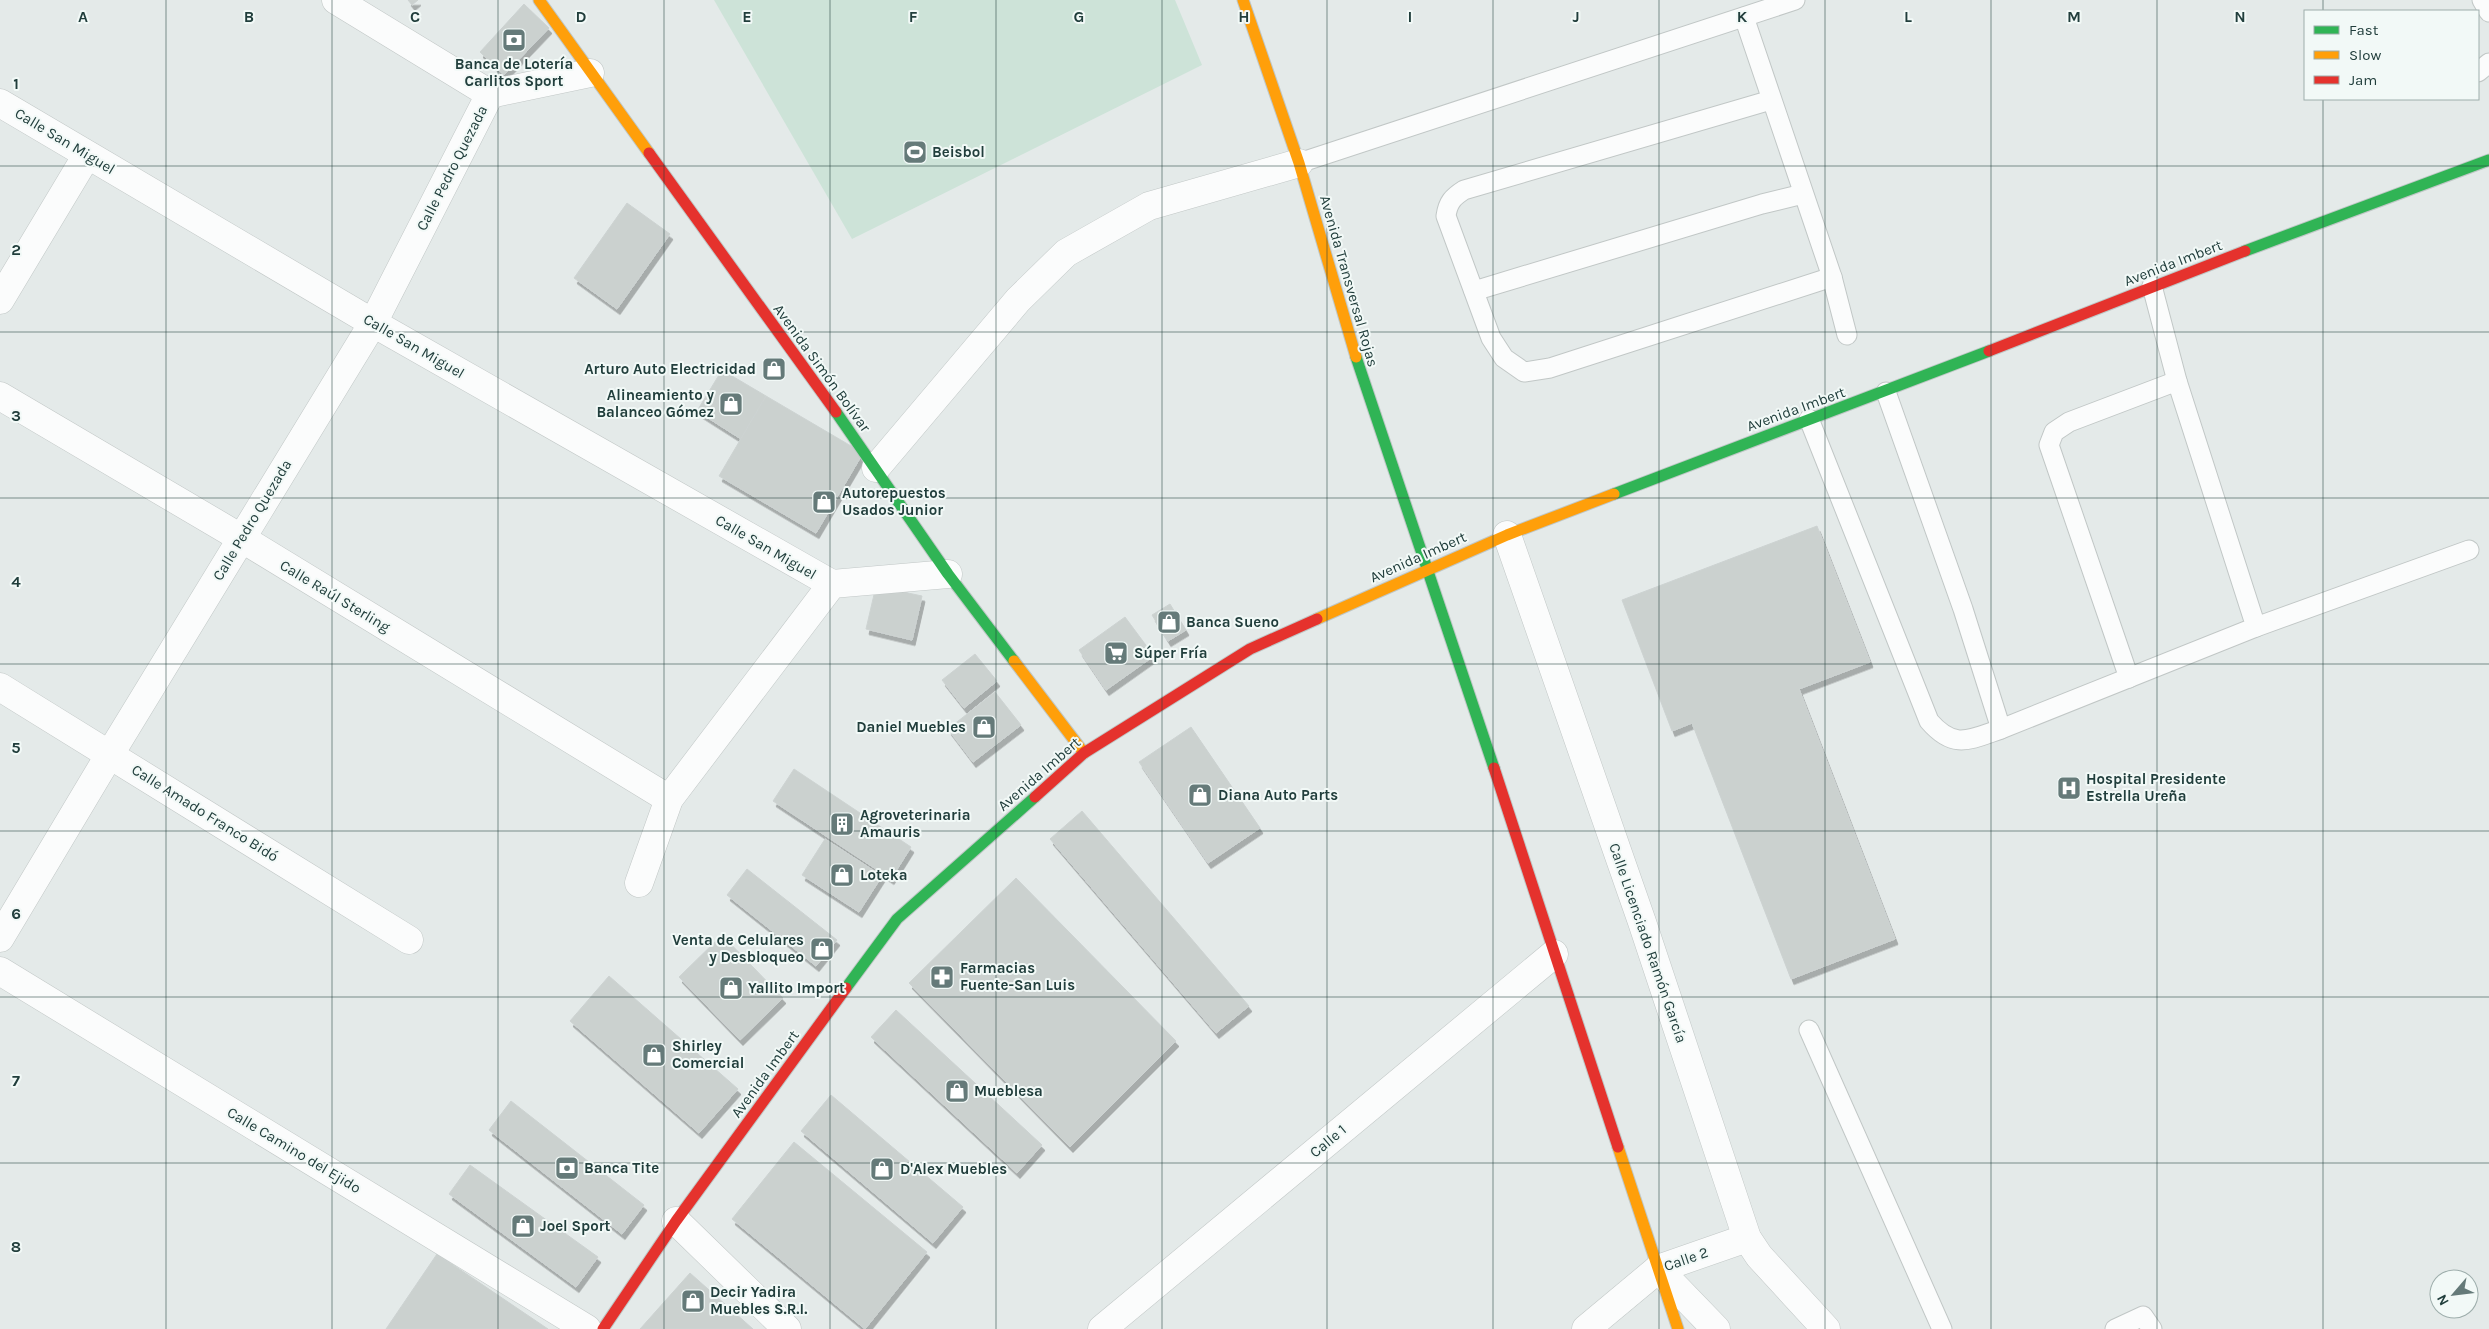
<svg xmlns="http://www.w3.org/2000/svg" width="2489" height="1329" viewBox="0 0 2489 1329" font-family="Karla,sans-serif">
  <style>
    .green { fill: #cde3d8 }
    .building { fill: #cbd1cf; stroke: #cdd3d2; filter: url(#shadow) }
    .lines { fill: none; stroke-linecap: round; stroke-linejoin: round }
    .lane-casing { stroke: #c1c7c6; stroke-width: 21 }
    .street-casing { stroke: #c1c7c6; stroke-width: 29 }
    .fast-casing { stroke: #bfc7c6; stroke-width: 13 }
    .slow-casing { stroke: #bfc7c6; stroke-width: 13 }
    .jam-casing { stroke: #bfc7c6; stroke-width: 13 }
    .lane { stroke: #fbfcfc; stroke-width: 19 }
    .street { stroke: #fbfcfc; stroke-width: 28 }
    .fast { stroke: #30b455; stroke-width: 11 }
    .slow { stroke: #ff9f0a; stroke-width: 11 }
    .jam { stroke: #e5322d; stroke-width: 11 }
    .grid { fill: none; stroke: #213e3c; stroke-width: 1; stroke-opacity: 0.55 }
    .labels { text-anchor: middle; stroke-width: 4; stroke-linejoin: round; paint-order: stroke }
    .poi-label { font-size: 15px; font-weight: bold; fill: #213e3c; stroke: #f2f9f7; text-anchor: start }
    .street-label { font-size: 15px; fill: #213e3c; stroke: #f2f9f7 }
    .grid-label { font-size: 16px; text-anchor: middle; font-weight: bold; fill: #213e3c; stroke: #f2f9f7; stroke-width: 4; stroke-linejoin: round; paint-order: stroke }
  </style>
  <defs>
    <filter id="shadow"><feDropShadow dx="3" dy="5.5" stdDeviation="0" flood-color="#0004"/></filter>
  </defs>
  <rect width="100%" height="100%" fill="#e4eae9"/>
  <polygon class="green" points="714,0 1175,0 1202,65 852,239"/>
  <g class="building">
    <polygon points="408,0 418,0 412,5"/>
    <polygon points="524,4 549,28 504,75 480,52"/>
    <polygon points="627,203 670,234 617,309 574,278"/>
    <polygon points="722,370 766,396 741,439 697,411"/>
    <polygon points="766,396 863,453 816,533 719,476"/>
    <polygon points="1817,526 1870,662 1799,689 1895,939 1791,979 1692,723 1672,731 1622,600"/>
    <polygon points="876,586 922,596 912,640 866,629"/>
    <polygon points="1170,604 1186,630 1168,641 1152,615"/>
    <polygon points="1125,617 1154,656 1106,690 1079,650"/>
    <polygon points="975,654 997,681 964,708 942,680"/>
    <polygon points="995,692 1021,725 973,762 948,729"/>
    <polygon points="1191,727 1260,828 1208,863 1139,762"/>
    <polygon points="794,769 911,847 891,879 773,801"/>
    <polygon points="1082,811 1249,1006 1216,1033 1050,839"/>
    <polygon points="825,839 882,876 859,912 802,875"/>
    <polygon points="747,869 837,940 816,966 727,895"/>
    <polygon points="1016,878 1176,1041 1070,1147 909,983"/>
    <polygon points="722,935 783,998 740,1040 679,977"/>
    <polygon points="609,976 738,1089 699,1133 570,1021"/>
    <polygon points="896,1010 1042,1145 1017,1173 871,1037"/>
    <polygon points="831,1095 963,1207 933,1243 801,1131"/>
    <polygon points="511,1101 644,1205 622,1234 489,1130"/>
    <polygon points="794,1142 927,1252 865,1329 732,1219"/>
    <polygon points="470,1165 598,1257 576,1287 449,1194"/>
    <polygon points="437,1254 548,1329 386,1329"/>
    <polygon points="690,1273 753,1329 640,1329"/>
  </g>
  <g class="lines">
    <g class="lane-casing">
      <g id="lane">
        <polyline points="2482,0 2489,12"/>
        <polyline points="1744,17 1832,277 1847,335"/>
        <polyline points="2478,72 2489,63"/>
        <path d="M1771,100L1464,190C1453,197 1448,202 1446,216L1491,338L1504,358L1524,372L1550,368L1832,277"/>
        <polyline points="1299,163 1795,0"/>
        <polyline points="1474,291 1762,204 1803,194"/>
        <polyline points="1886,392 1963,609 2001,729"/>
        <path d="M1809,419L1929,721C1954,750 1969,740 2001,729L2256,627L2177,381L2152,286"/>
        <polyline points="2256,627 2469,550"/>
        <polyline points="2129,678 2049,445 2054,432 2069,422 2177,381"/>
        <polyline points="1809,1030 1942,1329"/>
        <polyline points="2115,1329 2143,1316 2152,1329"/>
      </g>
    </g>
    <g class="street-casing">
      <g id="street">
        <polyline points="336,0 490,94 590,73"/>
        <polyline points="0,103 373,323 832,584"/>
        <polyline points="0,300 87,155"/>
        <polyline points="0,396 241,538 669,799"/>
        <polyline points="876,468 1018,300 1066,253 1149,206 1299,163"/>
        <polyline points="1507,535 1642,922 1747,1238 1759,1256 1826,1329"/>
        <polyline points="0,687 409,940"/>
        <polyline points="639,883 669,799 832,584 948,574"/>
        <polyline points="0,938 110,754 373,323 490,94"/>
        <polyline points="0,971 587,1329"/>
        <polyline points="676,1221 787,1329"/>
        <polyline points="1658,1269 1716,1329"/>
        <polyline points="1102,1329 1554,954"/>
        <polyline points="1586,1329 1658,1269 1747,1238"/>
      </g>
    </g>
    <g class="fast-casing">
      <g id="fast">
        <polyline points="2245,251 2489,160"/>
        <polyline points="1356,357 1494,768"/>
        <polyline points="836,412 948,574 1014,661"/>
        <polyline points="1614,494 1989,351"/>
        <polyline points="846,988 897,919 1035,797"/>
      </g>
    </g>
    <g class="slow-casing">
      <g id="slow">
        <polyline points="539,0 649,153"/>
        <polyline points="1243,0 1299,163 1356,357"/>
        <polyline points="1317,619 1507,535 1614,494"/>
        <polyline points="1014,661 1084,753"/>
        <polyline points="1618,1147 1678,1329"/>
      </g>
    </g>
    <g class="jam-casing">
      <g id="jam">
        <polyline points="649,153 836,412"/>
        <polyline points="1989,351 2245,251"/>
        <polyline points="1494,768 1618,1147"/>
        <polyline points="1035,797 1084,753 1250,649 1317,619"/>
        <polyline points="603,1329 676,1221 846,988"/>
      </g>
    </g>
    <use href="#lane" class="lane"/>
    <use href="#street" class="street"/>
    <use href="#fast" class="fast"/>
    <use href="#slow" class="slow"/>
    <use href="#jam" class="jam"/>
  </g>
  <path class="grid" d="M166,0V1329M332,0V1329M498,0V1329M664,0V1329M830,0V1329M996,0V1329M1162,0V1329M1327,0V1329M1493,0V1329M1659,0V1329M1825,0V1329M1991,0V1329M2157,0V1329M2323,0V11M2323,99V1329M0,166H2489M0,332H2489M0,498H2489M0,664H2489M0,831H2489M0,997H2489M0,1163H2489"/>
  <defs>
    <g id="bank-square" transform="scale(1.25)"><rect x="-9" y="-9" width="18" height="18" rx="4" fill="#657a79" stroke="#f2f9f7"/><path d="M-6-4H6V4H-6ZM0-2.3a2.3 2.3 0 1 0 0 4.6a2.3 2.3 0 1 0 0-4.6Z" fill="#fff"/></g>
    <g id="stadium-square" transform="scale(1.25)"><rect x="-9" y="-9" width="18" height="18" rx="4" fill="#657a79" stroke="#f2f9f7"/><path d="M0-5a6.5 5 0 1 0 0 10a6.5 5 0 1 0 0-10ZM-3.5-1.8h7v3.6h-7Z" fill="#fff"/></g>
    <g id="shop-square" transform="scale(1.25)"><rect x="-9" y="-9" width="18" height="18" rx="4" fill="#657a79" stroke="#f2f9f7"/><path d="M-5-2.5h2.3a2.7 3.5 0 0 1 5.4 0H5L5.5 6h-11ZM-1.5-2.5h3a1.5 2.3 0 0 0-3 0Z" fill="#fff"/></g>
    <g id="supermarket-square" transform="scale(1.25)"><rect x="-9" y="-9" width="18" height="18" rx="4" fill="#657a79" stroke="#f2f9f7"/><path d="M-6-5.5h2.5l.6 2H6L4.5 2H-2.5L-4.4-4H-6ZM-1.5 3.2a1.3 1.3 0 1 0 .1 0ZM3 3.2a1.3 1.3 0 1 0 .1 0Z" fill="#fff"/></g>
    <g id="hospital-square" transform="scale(1.25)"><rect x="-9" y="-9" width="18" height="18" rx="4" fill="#657a79" stroke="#f2f9f7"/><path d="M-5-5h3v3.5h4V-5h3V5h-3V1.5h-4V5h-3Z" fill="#fff"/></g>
    <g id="building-square" transform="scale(1.25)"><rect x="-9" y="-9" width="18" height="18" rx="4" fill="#657a79" stroke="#f2f9f7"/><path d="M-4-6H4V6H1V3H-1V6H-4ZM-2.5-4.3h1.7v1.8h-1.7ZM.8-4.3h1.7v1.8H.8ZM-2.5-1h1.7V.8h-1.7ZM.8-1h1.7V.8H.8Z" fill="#fff"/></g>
    <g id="pharmacy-square" transform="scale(1.25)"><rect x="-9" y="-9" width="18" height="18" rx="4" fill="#657a79" stroke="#f2f9f7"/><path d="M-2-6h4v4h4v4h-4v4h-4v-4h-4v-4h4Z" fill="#fff"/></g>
  </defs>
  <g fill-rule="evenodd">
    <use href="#bank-square" x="514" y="40"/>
    <use href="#stadium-square" x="915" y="152"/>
    <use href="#shop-square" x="774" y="369"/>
    <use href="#shop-square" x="731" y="404"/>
    <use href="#shop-square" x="824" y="502"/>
    <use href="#shop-square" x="1169" y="622"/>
    <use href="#supermarket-square" x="1116" y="653"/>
    <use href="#shop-square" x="984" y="727"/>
    <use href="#hospital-square" x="2069" y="788"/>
    <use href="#shop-square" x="1200" y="795"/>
    <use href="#building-square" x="842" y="824"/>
    <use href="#shop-square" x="842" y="875"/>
    <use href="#shop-square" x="822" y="949"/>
    <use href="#pharmacy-square" x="942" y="977"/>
    <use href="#shop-square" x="731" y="988"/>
    <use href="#shop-square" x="654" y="1055"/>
    <use href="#shop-square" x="957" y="1091"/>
    <use href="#bank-square" x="567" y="1168"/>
    <use href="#shop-square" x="882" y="1169"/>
    <use href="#shop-square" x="523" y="1226"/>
    <use href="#shop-square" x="693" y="1301"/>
  </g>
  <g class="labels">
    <g class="poi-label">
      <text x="514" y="69" text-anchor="middle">Banca de Lotería<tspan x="514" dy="17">Carlitos Sport</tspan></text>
      <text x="932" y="157">Beisbol</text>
      <text x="756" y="374" text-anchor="end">Arturo Auto Electricidad</text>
      <text x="714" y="400" text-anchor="end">Alineamiento y<tspan x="714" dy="17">Balanceo Gómez</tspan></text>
      <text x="842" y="498">Autorepuestos<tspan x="842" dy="17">Usados Junior</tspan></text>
      <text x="1186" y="627">Banca Sueno</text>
      <text x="1134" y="658">Súper Fría</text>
      <text x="966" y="732" text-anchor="end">Daniel Muebles</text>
      <text x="2086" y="784">Hospital Presidente<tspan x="2086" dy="17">Estrella Ureña</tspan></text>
      <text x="1218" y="800">Diana Auto Parts</text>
      <text x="860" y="820">Agroveterinaria<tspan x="860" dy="17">Amauris</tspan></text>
      <text x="860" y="880">Loteka</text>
      <text x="804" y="945" text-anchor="end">Venta de Celulares<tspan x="804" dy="17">y Desbloqueo</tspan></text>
      <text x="960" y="973">Farmacias<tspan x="960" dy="17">Fuente-San Luis</tspan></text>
      <text x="748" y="993">Yallito Import</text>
      <text x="672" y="1051">Shirley<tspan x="672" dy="17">Comercial</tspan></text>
      <text x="974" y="1096">Mueblesa</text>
      <text x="584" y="1173">Banca Tite</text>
      <text x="900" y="1174">D'Alex Muebles</text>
      <text x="540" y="1231">Joel Sport</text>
      <text x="710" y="1297">Decir Yadira<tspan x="710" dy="17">Muebles S.R.I.</tspan></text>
    </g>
    <g class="street-label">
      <text transform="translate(65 141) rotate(31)" y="5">Calle San Miguel</text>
      <text transform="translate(452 168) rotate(-63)" y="5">Calle Pedro Quezada</text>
      <text transform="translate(2173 263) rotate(-21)" y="5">Avenida Imbert</text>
      <text transform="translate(1349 281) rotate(74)" y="5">Avenida Transversal Rojas</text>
      <text transform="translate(414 346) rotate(30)" y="5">Calle San Miguel</text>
      <text transform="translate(822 368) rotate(54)" y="5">Avenida Simón Bolívar</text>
      <text transform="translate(1796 409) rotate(-20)" y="5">Avenida Imbert</text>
      <text transform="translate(252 520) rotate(-59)" y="5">Calle Pedro Quezada</text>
      <text transform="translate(766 547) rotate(30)" y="5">Calle San Miguel</text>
      <text transform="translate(1418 557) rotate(-24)" y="5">Avenida Imbert</text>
      <text transform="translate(335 596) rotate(31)" y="5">Calle Raúl Sterling</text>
      <text transform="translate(1039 774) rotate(-41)" y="5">Avenida Imbert</text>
      <text transform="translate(205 813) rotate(32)" y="5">Calle Amado Franco Bidó</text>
      <text transform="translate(1648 943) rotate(71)" y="5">Calle Licenciado Ramón García</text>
      <text transform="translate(765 1074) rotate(-54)" y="5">Avenida Imbert</text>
      <text transform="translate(1328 1141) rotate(-40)" y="5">Calle 1</text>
      <text transform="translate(294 1150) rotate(31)" y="5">Calle Camino del Ejido</text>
      <text transform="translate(1686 1259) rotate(-19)" y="5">Calle 2</text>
    </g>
  </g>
  <g class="grid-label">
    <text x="83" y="22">A</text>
    <text x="249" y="22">B</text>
    <text x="415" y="22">C</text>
    <text x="581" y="22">D</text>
    <text x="747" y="22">E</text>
    <text x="913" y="22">F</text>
    <text x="1079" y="22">G</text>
    <text x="1244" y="22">H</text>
    <text x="1410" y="22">I</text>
    <text x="1576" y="22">J</text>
    <text x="1742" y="22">K</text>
    <text x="1908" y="22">L</text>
    <text x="2074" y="22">M</text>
    <text x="2240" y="22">N</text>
    <text x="16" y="89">1</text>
    <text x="16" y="255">2</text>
    <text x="16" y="421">3</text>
    <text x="16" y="587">4</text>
    <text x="16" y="753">5</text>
    <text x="16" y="919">6</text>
    <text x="16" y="1086">7</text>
    <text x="16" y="1252">8</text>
  </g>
  <rect x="2304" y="10" width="175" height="90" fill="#f2f9f7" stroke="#9eaeac"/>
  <rect x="2314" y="26" width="25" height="8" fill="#30b455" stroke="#9eaeac"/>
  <text x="2349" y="35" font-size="15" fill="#213e3c">Fast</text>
  <rect x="2314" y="51" width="25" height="8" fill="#ff9f0a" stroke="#9eaeac"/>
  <text x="2349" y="60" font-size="15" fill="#213e3c">Slow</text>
  <rect x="2314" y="76" width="25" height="8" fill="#e5322d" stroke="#9eaeac"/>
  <text x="2349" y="85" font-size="15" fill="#213e3c">Jam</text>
  <g transform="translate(2454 1294) rotate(242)"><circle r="24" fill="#f2f9f7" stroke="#9eaeac"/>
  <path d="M0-4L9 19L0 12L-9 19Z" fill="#657a79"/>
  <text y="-8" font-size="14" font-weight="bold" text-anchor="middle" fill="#213e3c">N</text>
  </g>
</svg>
